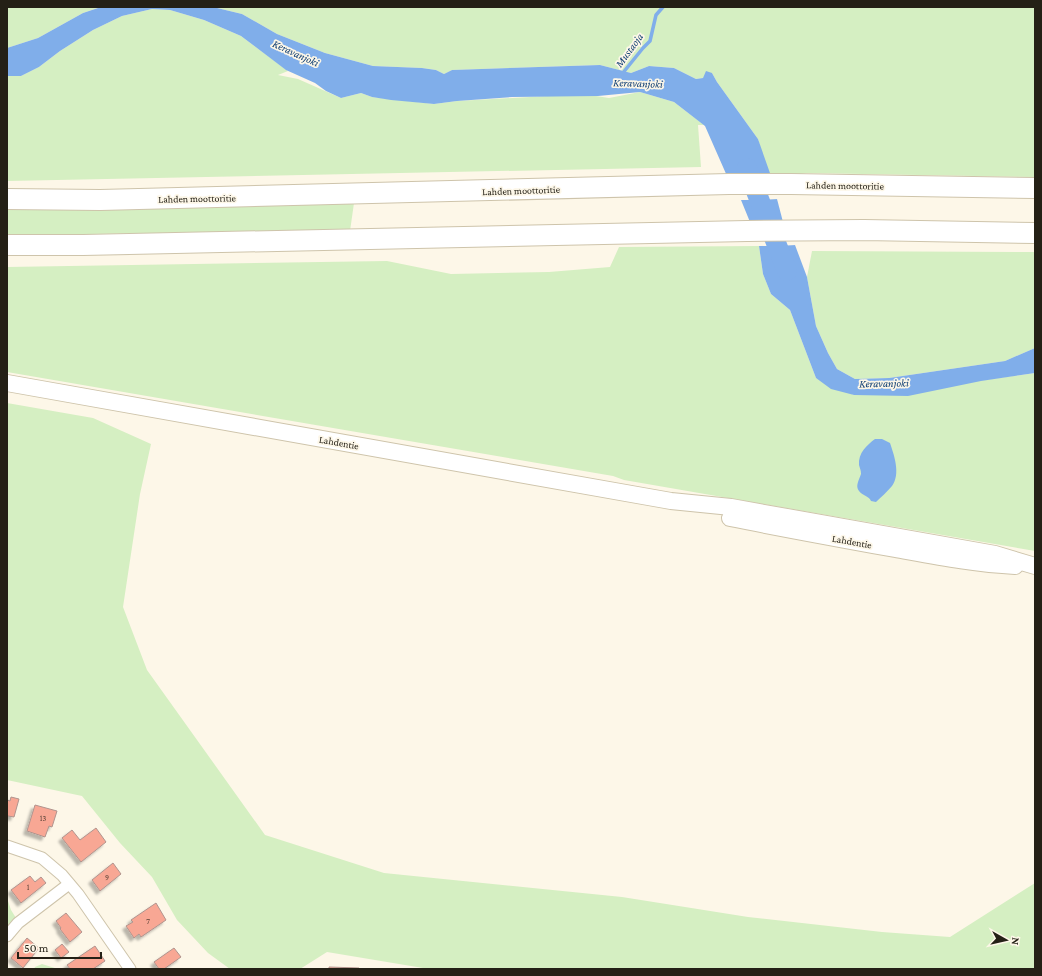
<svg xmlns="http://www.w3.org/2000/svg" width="1042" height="976" viewBox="0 0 1042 976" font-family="'Crimson Pro',serif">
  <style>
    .green { fill: #d5efc2 }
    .water { fill: #80aeea }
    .pier { fill: #fdf7e8 }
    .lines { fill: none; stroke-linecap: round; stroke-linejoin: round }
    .stream { stroke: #80aeea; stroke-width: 3.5 }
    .river { stroke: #80aeea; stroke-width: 20 }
    .building { fill: #f8a794; stroke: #b0948e; filter: url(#shadow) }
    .street-casing { stroke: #cec4ab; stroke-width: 13 }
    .secondary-casing { stroke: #cec4ab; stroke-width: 18 }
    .highway-casing { stroke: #cec4ab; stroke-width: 22 }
    .street { stroke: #fff; stroke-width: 11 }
    .secondary { stroke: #fff; stroke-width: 16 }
    .highway { stroke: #fff; stroke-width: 20 }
    .labels { text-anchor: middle; stroke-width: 3.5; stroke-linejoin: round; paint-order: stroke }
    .number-label { font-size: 8px; fill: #594236 }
    .street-label { font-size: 10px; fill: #242016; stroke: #fdf7e8 }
    .water-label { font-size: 11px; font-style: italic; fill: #0f3e73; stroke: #fdf7e8 }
  </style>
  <defs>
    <filter id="shadow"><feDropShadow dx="-3.5" dy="3.5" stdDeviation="1" flood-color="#0004"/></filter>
  </defs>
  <rect width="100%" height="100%" fill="#fdf7e8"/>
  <g class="green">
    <polygon points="7,7 101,7 83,13 38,38 7,48"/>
    <polygon points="213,7 1035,7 1035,177 806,173 790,176 768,176 758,139 717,82 712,73 703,78 696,79 674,68 649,66 631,73 600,65 452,70 444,74 436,70 422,68 373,66 325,53 277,34 242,14"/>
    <polygon points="152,9 170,10 204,20 241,36 288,71 278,75 298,79 341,98 361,93 372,97 434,104 457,101 583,94 609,98 640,92 674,102 704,125 698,125 701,167 7,181 7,76 21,76 39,67 60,51 93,30 122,16"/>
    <polygon points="354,203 350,231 7,235 7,207"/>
    <polygon points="759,246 763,274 771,294 790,310 816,378 854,395 876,395 1035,373 1035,551 624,480 613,476 7,372 7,267 387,261 451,274 549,272 610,267 619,247"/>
    <polygon points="812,251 1035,252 1035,348 1005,361 889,378 855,379 837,369 828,353 816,326 807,277"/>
    <polygon points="7,403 93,418 151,444 140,494 123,607 147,670 265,835 384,873 622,897 748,917 882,932 950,937 1035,883 1035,969 429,969 327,952 300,969 230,969 208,953 177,920 152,877 120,843 82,796 7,780"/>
    <polygon points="7,898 11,910 16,918 7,927"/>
    <polygon points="42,964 58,969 34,969 35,967"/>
  </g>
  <g class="water">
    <polygon points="101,7 213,7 242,14 277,34 325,53 373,66 422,68 436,70 444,74 452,70 600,65 631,73 649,66 674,68 696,79 703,78 706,71 712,73 717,82 758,139 771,176 727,176 705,126 674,102 640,92 598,96 512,97 457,101 434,104 391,100 372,97 361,93 341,98 326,91 315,83 286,70 241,36 204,20 170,10 152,9 122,16 93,30 60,51 39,67 21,76 7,76 7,48 38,38 83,13"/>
    <polygon points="777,199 783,222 750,222 741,200"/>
    <polygon points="795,245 807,277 816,326 828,353 837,369 855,379 889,378 1005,361 1035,348 1035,373 981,381 908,396 854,395 831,389 816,378 790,310 771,294 763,274 759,246"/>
    <path d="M875,439H882L890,443C894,455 901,474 892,486C887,492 881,497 876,502L871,501C869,496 863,496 859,491C855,486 859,480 861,474C861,470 860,469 859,465C858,453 867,445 875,439Z"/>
  </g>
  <g class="pier">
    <polygon points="777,197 779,199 739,200 741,198"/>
    <polygon points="795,243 797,245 757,246 759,244"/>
  </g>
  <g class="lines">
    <polyline class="stream" points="622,74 643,48 650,41 656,15 663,7"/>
    <polyline class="river" points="747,168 787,271"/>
  </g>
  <g class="building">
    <polygon points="11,797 19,799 14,817 8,816 7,818 7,800 10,801"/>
    <polygon points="35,805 57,811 52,827 49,826 45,837 27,831"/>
    <polygon points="96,828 106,842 81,862 62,838 72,830 80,840"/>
    <polygon points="113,863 121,874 100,891 92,880"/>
    <polygon points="30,876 35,882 41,877 46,883 21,903 11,890"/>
    <polygon points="156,903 166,920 141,937 139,934 134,938 126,926 133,922 131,920"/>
    <polygon points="66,913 82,932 70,942 60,929 61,928 56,921"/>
    <polygon points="27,938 39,948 23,968 11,958"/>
    <polygon points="62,944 69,952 61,958 55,950"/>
    <polygon points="95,946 105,961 93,969 70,969 67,965"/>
    <polygon points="174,948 181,957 164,969 159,969 154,962"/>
    <polygon points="329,967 359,968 359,969 329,969"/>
  </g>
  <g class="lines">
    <g class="street-casing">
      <g id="street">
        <polyline points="7,846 42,858 62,875 78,894 130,969"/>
        <polyline points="7,936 18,923 69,884"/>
      </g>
    </g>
    <g class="secondary-casing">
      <g id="secondary">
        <polyline points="7,383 671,501 731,507 995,554 1035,566"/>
        <path d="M730,518C785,529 840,539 895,549C934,556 974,564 1015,566"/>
      </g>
    </g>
    <g class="highway-casing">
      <g id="highway">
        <polyline points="7,199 100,200 729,184 791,184 1035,188"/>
        <polyline points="7,245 83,245 747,231 864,230 1035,233"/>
      </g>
    </g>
    <use href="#street" class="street"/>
    <use href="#secondary" class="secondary"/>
    <use href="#highway" class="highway"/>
  </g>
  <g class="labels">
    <g class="number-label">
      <text x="43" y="821">13</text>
      <text x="107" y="880">9</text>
      <text x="28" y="890">1</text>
      <text x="148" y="924">7</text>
    </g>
    <g class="street-label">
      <text transform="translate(845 185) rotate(1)" y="4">Lahden moottoritie</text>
      <text transform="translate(521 190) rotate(-2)" y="4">Lahden moottoritie</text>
      <text transform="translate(197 198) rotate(-1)" y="4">Lahden moottoritie</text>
      <text transform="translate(339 442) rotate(10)" y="4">Lahdentie</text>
      <text transform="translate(852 541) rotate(10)" y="4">Lahdentie</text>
    </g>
    <g class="water-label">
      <text transform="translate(629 50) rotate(-54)" y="4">Mustaoja</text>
      <text transform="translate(296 53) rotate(25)" y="4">Keravanjoki</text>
      <text transform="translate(638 83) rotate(2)" y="4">Keravanjoki</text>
      <text transform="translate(884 383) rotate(-1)" y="4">Keravanjoki</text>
    </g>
  </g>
  <rect width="1042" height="976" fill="none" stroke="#242016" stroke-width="16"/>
  <g transform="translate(1006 940) rotate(98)" stroke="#fdf7e8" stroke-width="3" paint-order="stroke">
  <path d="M0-3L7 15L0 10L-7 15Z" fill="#242016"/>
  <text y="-6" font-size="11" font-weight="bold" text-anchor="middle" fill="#242016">N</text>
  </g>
  <path d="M18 952v6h83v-6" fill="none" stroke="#242016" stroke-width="2"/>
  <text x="24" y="952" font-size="12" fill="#242016" stroke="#fdf7e8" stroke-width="3" paint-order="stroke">50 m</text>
</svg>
